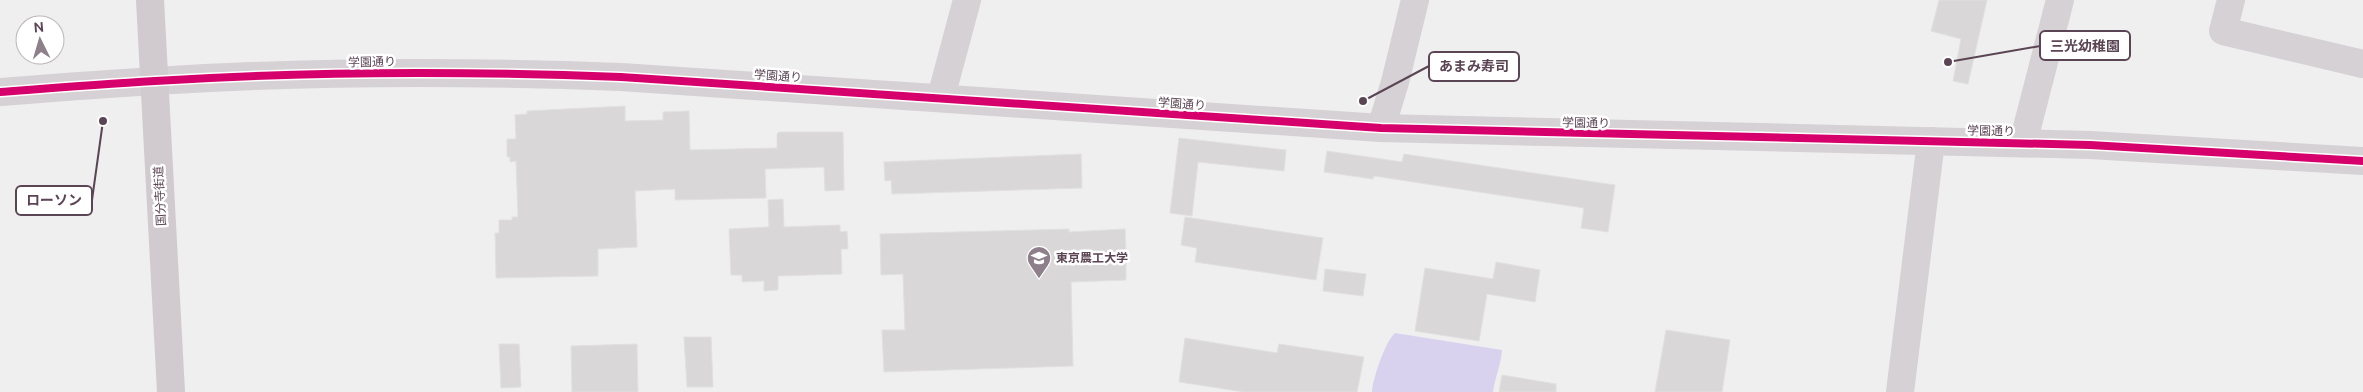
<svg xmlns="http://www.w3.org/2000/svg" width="2363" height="392" viewBox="0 0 2363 392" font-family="Ubuntu,'Noto Sans JP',sans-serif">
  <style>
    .green { fill: #d9d2ef }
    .building { fill: #dad7d8; stroke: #e1e0e0 }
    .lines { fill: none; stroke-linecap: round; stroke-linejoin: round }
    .minor { stroke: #d6d1d4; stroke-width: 28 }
    .major { stroke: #d1cacf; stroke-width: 28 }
    .cycleway-casing { stroke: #fff; stroke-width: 11 }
    .cycleway { stroke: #d6006c; stroke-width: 8 }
    .labels { text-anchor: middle; stroke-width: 5; stroke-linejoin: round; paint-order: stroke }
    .street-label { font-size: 12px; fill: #5b4554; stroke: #fff }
    .poi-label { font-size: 12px; font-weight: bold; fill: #5b4554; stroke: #fff; text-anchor: start }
    .leader { fill: none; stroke: #5b4554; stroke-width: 2 }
    .callout-dot { fill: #5b4554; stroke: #fff; stroke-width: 2 }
    .callout { fill: #fff; stroke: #5b4554; stroke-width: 2 }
    .callout-label { font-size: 14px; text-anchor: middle; font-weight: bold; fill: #5b4554 }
  </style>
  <rect width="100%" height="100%" fill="#eeefee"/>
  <path class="green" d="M1395,333L1502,350C1501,365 1495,377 1493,392H1372C1373,378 1385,342 1395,333Z"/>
  <g class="building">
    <polygon points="1939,0 1987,0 1968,84 1953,81 1961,39 1931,31"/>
    <polygon points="625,106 625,121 663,120 663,112 689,111 690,150 777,148 777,134 779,132 843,132 844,190 825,191 824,167 765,169 766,198 675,200 675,189 635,191 637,247 598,249 598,276 496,278 495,233 499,233 499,220 512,220 512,217 518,217 516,161 510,162 510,157 507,157 507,139 516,139 515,115 527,114 527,111"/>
    <polygon points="1179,138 1286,150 1284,171 1198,162 1192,216 1170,213"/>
    <polygon points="1327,151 1402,162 1404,154 1615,185 1608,232 1581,228 1584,208 1374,176 1373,179 1324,172"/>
    <polygon points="1081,154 1082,188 892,194 891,180 885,181 884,162"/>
    <polygon points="783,199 784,227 840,225 840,232 847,231 848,249 841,249 842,274 778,276 778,290 764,291 764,281 742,282 742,275 731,275 729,229 769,227 768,200"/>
    <polygon points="1185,217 1323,238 1316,280 1195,262 1197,248 1181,245"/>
    <polygon points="1069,229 1069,232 1125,229 1126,250 1126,280 1071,282 1073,366 884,372 882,330 905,330 903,274 881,275 880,234"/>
    <polygon points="1496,262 1540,270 1535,302 1487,294 1479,341 1415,331 1425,268 1493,279"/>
    <polygon points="1325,269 1366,274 1363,296 1323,291"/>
    <polygon points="1666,330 1730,340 1722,392 1655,392"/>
    <polygon points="684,337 711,337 713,387 687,387"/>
    <polygon points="1185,338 1277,353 1279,344 1364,357 1357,392 1244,392 1179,382"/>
    <polygon points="499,344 519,344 521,387 501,388"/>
    <polygon points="637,344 638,392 572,392 571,346"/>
    <polygon points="1502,375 1556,384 1556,392 1499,392"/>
  </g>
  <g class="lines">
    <g class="minor">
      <polyline points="2231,0 2223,31 2363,64"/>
      <path d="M0,92C52,88 103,84 155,81C310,71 466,71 621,77L1381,128L2090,145L2363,161"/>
      <polyline points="941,97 967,0"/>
      <polyline points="1381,128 1395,82 1415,0"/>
      <polyline points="2023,143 2060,0"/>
      <polyline points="1900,392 1931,141"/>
    </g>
    <polyline class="major" points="150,0 171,392"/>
    <g class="cycleway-casing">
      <path id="cycleway" d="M0,92C52,88 103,84 155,81C310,71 466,71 621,77L1381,128L2090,145L2363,161"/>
    </g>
    <use href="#cycleway" class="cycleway"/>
  </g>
  <defs>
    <g id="university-pin" transform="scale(1.25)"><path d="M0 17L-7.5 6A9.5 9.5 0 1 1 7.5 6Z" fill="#8e808a" stroke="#fff"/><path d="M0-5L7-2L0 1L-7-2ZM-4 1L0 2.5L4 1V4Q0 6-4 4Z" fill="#fff"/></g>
  </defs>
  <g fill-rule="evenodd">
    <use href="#university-pin" x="1039" y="258"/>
  </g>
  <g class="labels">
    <g class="street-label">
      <text transform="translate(372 62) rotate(-1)" y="4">学園通り</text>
      <text transform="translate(778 76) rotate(4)" y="4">学園通り</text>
      <text transform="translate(1182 104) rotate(4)" y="4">学園通り</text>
      <text transform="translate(1586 123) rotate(1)" y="4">学園通り</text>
      <text transform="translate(1991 131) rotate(1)" y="4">学園通り</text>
      <text transform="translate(160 196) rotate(-93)" y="4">国分寺街道</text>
    </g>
    <g class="poi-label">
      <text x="1056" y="262">東京農工大学</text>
    </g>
  </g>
  <path class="leader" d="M1948 62L2040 46M1363 101L1429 66M103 121L92 200"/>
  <g class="callout-dot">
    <circle cx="1948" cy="62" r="5"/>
    <circle cx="1363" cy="101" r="5"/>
    <circle cx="103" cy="121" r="5"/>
  </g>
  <g class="callout">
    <rect x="2040" y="31" width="90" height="29" rx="5"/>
    <rect x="1429" y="52" width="90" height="29" rx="5"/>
    <rect x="16" y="186" width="76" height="29" rx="5"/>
  </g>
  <g class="callout-label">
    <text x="2085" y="51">三光幼稚園</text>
    <text x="1474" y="71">あまみ寿司</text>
    <text x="54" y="205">ローソン</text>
  </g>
  <g transform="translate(40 40) rotate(355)"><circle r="24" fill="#ffffff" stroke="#bdb5bb"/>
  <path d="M0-4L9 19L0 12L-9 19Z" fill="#8e808a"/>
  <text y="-8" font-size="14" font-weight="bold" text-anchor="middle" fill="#5b4554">N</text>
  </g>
</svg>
